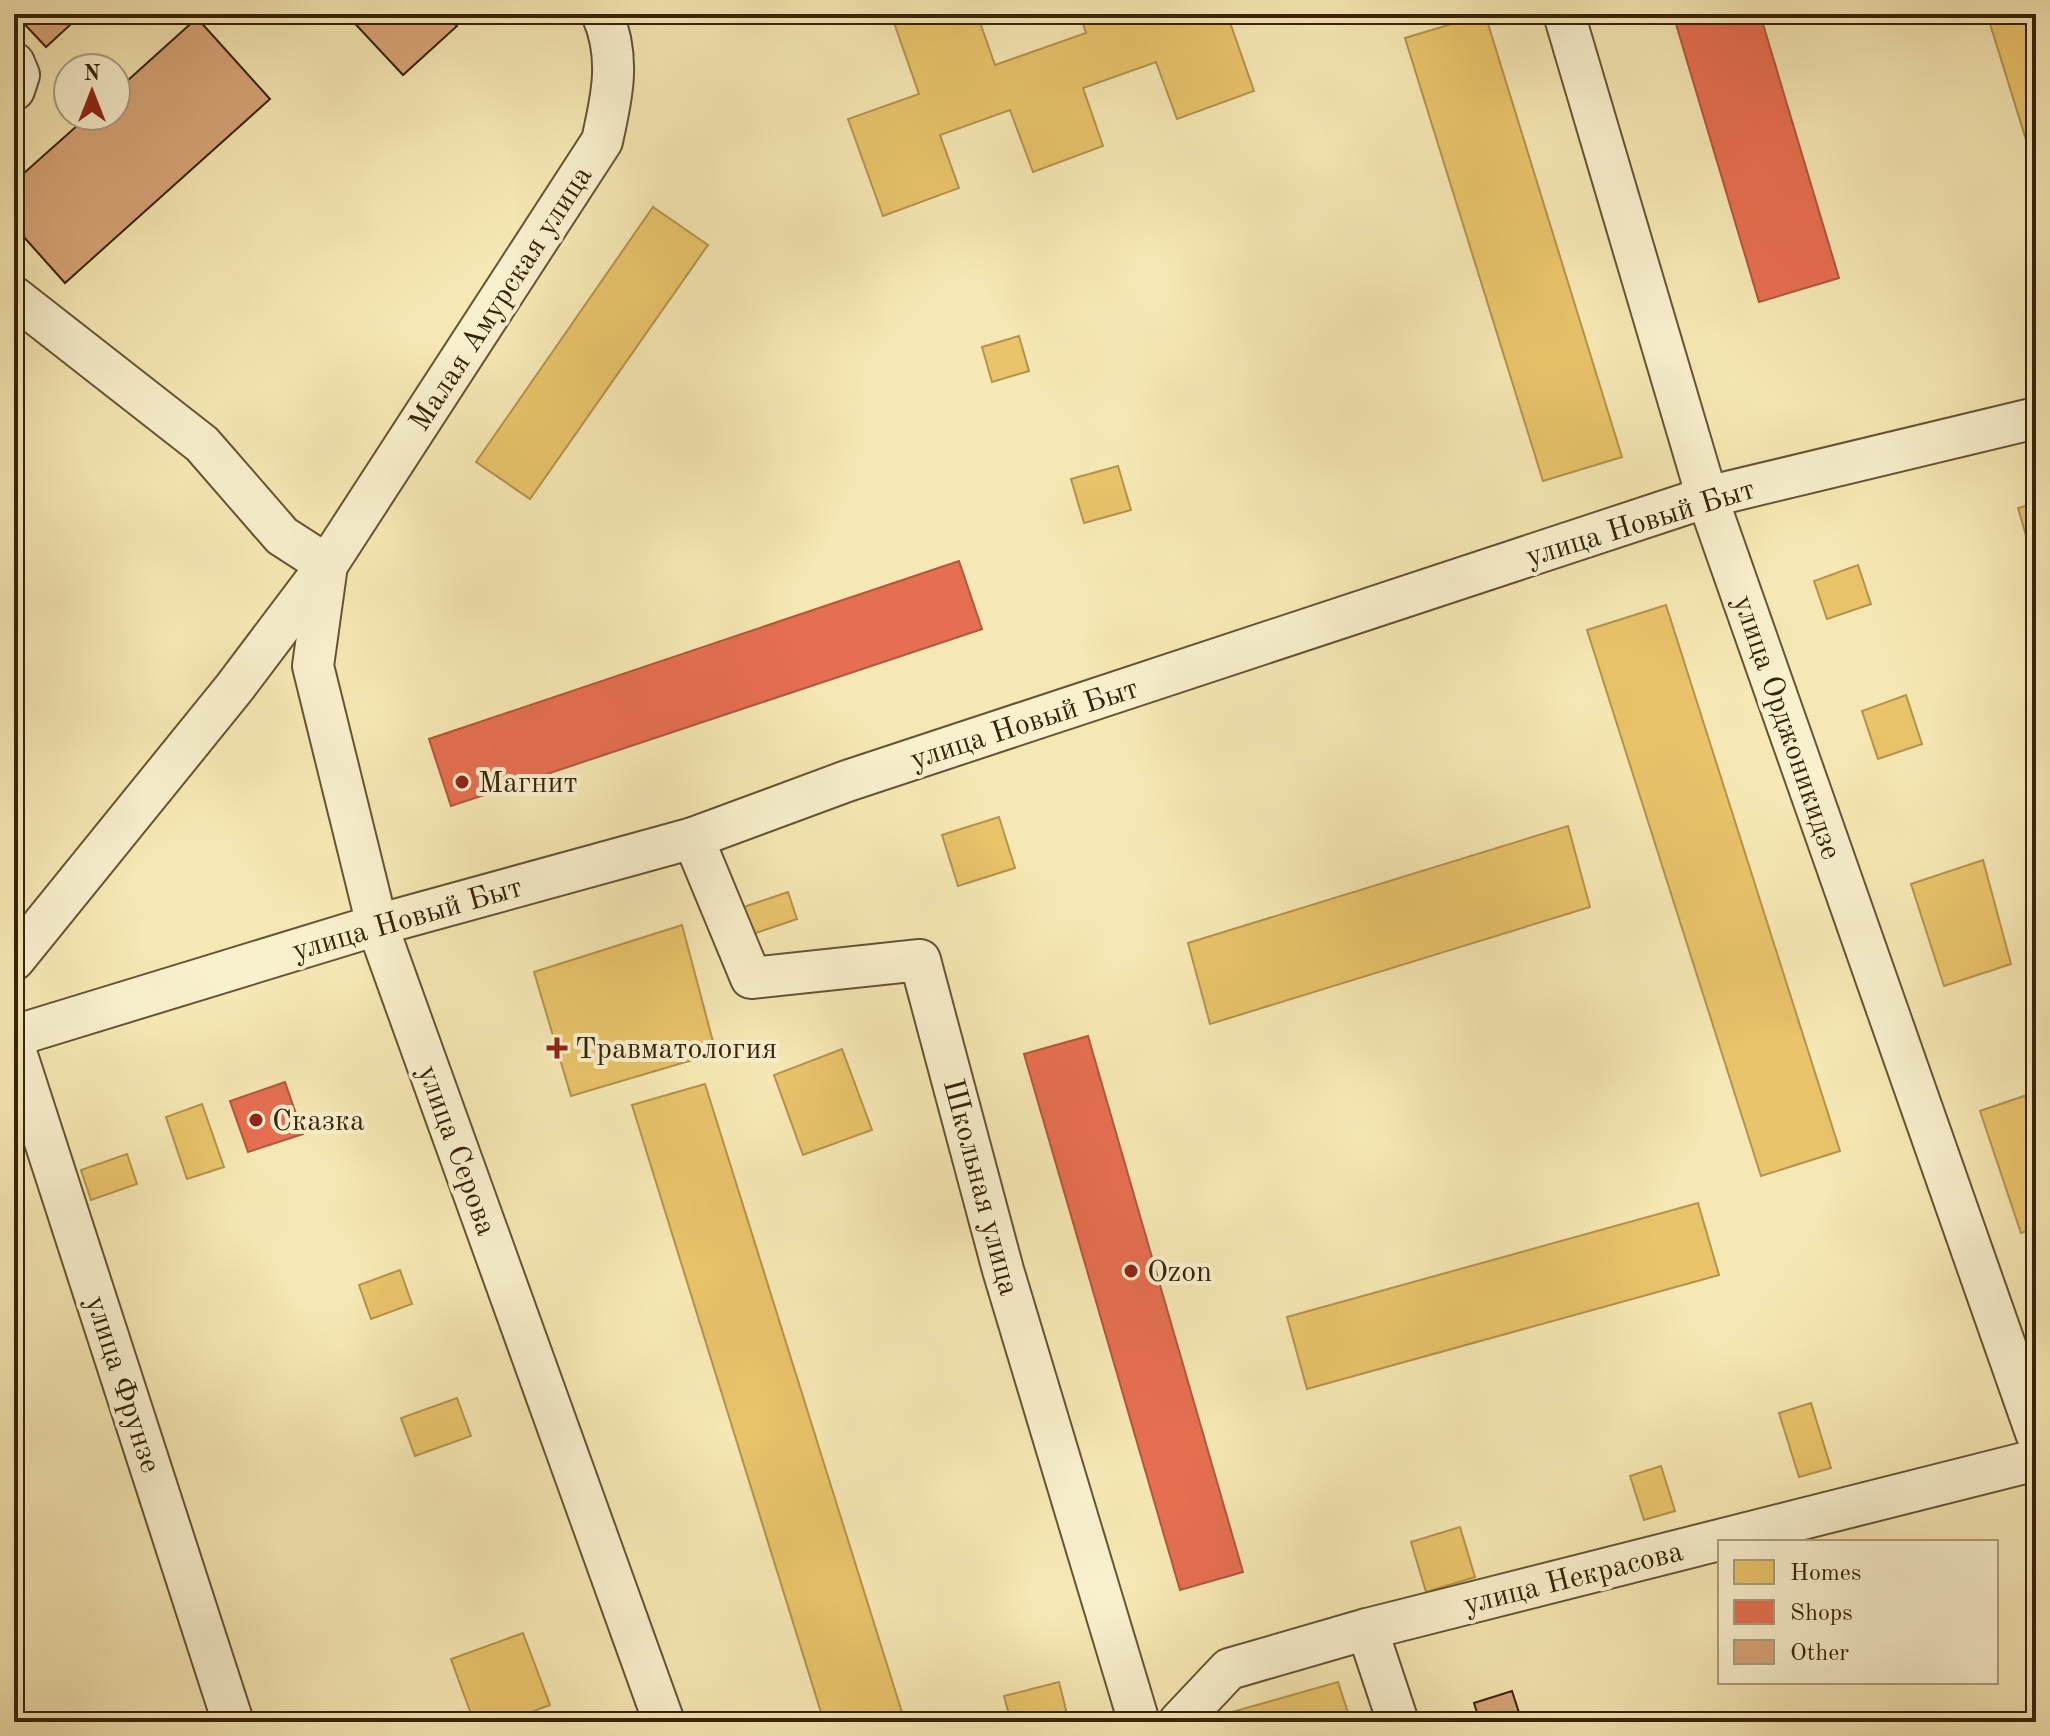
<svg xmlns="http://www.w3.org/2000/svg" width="2050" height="1736" viewBox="0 0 2050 1736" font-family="'Old Standard TT',serif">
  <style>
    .homes { fill: #e9c46a; stroke: #b4944c; stroke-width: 2 }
    .shops { fill: #e76f51; stroke: #b2583b; stroke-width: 2 }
    .building { fill: #d8a578; stroke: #372307; stroke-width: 2 }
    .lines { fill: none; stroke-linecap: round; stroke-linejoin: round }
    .minor-casing { stroke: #675432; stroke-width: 44 }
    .minor { stroke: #f9f0ce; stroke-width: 40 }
    .poi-dot { fill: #8f2418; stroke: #f9f0ce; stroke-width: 3 }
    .labels { text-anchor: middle; stroke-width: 8; stroke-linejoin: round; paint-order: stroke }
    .street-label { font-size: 30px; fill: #372307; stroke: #f9f0ce }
    .poi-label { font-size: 30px; fill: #372307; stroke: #f9f0ce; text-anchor: start }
  </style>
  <rect width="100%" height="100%" fill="#f6e8b4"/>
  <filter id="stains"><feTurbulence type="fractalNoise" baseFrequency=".0025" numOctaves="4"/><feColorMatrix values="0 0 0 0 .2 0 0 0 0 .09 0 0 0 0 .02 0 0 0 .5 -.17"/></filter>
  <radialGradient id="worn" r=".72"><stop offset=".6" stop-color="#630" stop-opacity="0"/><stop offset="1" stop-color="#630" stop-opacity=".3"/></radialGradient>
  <g class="homes">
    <polygon points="911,14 977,14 995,65 1086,33 1080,14 1227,14 1254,91 1177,119 1156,62 1083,88 1103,146 1033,172 1010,110 940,135 959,188 883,216 848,119 919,94 893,20"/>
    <polygon points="1485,14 1622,457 1543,481 1405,38"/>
    <polygon points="1987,14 2036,14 2036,172"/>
    <polygon points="653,207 708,245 530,499 476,462"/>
    <polygon points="1019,336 1029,371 992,382 982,347"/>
    <polygon points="1118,466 1131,510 1084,523 1071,479"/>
    <polygon points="2036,503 2036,570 2018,508"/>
    <polygon points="1858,565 1871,604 1827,619 1814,581"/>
    <polygon points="1666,605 1840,1151 1761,1176 1587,630"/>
    <polygon points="1906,695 1922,744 1878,759 1862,711"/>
    <polygon points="999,817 1015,868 958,886 942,835"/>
    <polygon points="1568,826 1590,907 1210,1024 1188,943"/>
    <polygon points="1983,860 2011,964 1944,986 1911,884"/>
    <polygon points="788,892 797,919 744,937 735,910"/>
    <polygon points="682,925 716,1053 571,1096 534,972"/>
    <polygon points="842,1049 872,1130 803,1155 774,1075"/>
    <polygon points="705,1084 905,1722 824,1722 632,1105"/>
    <polygon points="2036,1092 2036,1228 2021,1233 1980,1111"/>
    <polygon points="202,1104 224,1167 187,1179 166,1117"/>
    <polygon points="127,1154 137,1184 91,1200 81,1170"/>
    <polygon points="1698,1203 1719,1275 1307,1389 1287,1317"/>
    <polygon points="400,1270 412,1304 371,1319 359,1285"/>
    <polygon points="457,1398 471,1436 415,1456 401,1418"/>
    <polygon points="1811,1403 1831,1468 1799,1477 1779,1413"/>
    <polygon points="1661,1466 1675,1511 1644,1520 1630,1476"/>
    <polygon points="1460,1527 1475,1577 1426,1592 1411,1542"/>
    <polygon points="523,1633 550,1705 505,1722 474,1722 451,1659"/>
    <polygon points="1059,1682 1069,1722 1011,1722 1004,1696"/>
    <polygon points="1338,1682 1351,1722 1228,1722 1225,1714"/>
  </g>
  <g class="shops">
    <polygon points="1673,14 1760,14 1839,278 1759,302"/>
    <polygon points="959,561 982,629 451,806 429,739"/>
    <polygon points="1088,1036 1243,1572 1180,1590 1024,1054"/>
    <polygon points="285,1082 303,1134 248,1152 230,1101"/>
  </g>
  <g class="building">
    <polygon points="15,14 82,14 46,47"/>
    <polygon points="346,14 446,14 457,26 403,75"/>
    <polygon points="197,18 270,99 65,283 14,226 14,182 88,116 116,116 116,91"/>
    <polygon points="1512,1691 1522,1722 1480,1722 1474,1703"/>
  </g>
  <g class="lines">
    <g class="minor-casing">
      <g id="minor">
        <polyline points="1564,14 1707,497 2036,1433"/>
        <polyline points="14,63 19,75 14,90"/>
        <polyline points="14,297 202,444 282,536 327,565"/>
        <polyline points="327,565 313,666 377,925 664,1722"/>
        <polyline points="693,838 751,978 920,960 1003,1270 1139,1722"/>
        <path d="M14,960L235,687L327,565L602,141C612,97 621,57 602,14"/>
        <polyline points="14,1036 377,925 693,838 847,781 1707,497 2036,418"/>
        <polyline points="14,1046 233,1722"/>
        <polyline points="1367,1629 1398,1722"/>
        <polyline points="1179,1722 1229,1669 1367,1629 2036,1460"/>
      </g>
    </g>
    <use href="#minor" class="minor"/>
  </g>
  <g class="poi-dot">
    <circle cx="462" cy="782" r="8"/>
    <path d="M553 1036h8v8h8v8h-8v8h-8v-8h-8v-8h8z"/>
    <circle cx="256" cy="1120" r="8"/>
    <circle cx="1131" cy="1271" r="8"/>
  </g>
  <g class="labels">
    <g class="street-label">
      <text transform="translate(500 298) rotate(-57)" y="10">Малая Амурская улица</text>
      <text transform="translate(1640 522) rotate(-17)" y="10">улица Новый Быт</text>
      <text transform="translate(1024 723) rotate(-18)" y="10">улица Новый Быт</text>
      <text transform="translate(1788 727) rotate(71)" y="10">улица Орджоникидзе</text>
      <text transform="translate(407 918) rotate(-16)" y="10">улица Новый Быт</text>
      <text transform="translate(458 1150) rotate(70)" y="10">улица Серова</text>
      <text transform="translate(982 1187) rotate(75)" y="10">Школьная улица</text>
      <text transform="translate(124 1384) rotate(72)" y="10">улица Фрунзе</text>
      <text transform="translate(1573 1577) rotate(-14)" y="10">улица Некрасова</text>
    </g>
    <g class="poi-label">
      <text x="478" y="792">Магнит</text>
      <text x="575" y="1058">Травматология</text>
      <text x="272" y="1130">Сказка</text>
      <text x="1147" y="1281">Ozon</text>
    </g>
  </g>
  <rect width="2050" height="1736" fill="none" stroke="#f6e8b4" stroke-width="48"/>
  <rect x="16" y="16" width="2018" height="1704" fill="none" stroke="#372307" stroke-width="4"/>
  <rect x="24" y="24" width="2002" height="1688" fill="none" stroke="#372307" stroke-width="2"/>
  <rect x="1718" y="1540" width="280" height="144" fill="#f9f0ce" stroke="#ab9e7e" stroke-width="2"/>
  <rect x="1734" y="1560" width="40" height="24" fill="#e9c46a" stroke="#ab9e7e" stroke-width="2"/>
  <text x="1790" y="1580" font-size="24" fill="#372307">Homes</text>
  <rect x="1734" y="1600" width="40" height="24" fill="#e76f51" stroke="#ab9e7e" stroke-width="2"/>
  <text x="1790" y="1620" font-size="24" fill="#372307">Shops</text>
  <rect x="1734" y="1640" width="40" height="24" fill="#d8a578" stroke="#ab9e7e" stroke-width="2"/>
  <text x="1790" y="1660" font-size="24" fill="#372307">Other</text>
  <g transform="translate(92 92)"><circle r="38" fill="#f9f0ce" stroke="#ab9e7e" stroke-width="2"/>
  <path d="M0-6L14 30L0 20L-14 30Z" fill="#8f2418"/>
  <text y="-12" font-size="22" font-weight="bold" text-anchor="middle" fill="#372307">N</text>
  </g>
  <rect width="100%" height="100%" filter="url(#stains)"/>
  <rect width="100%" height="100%" fill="url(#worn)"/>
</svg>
